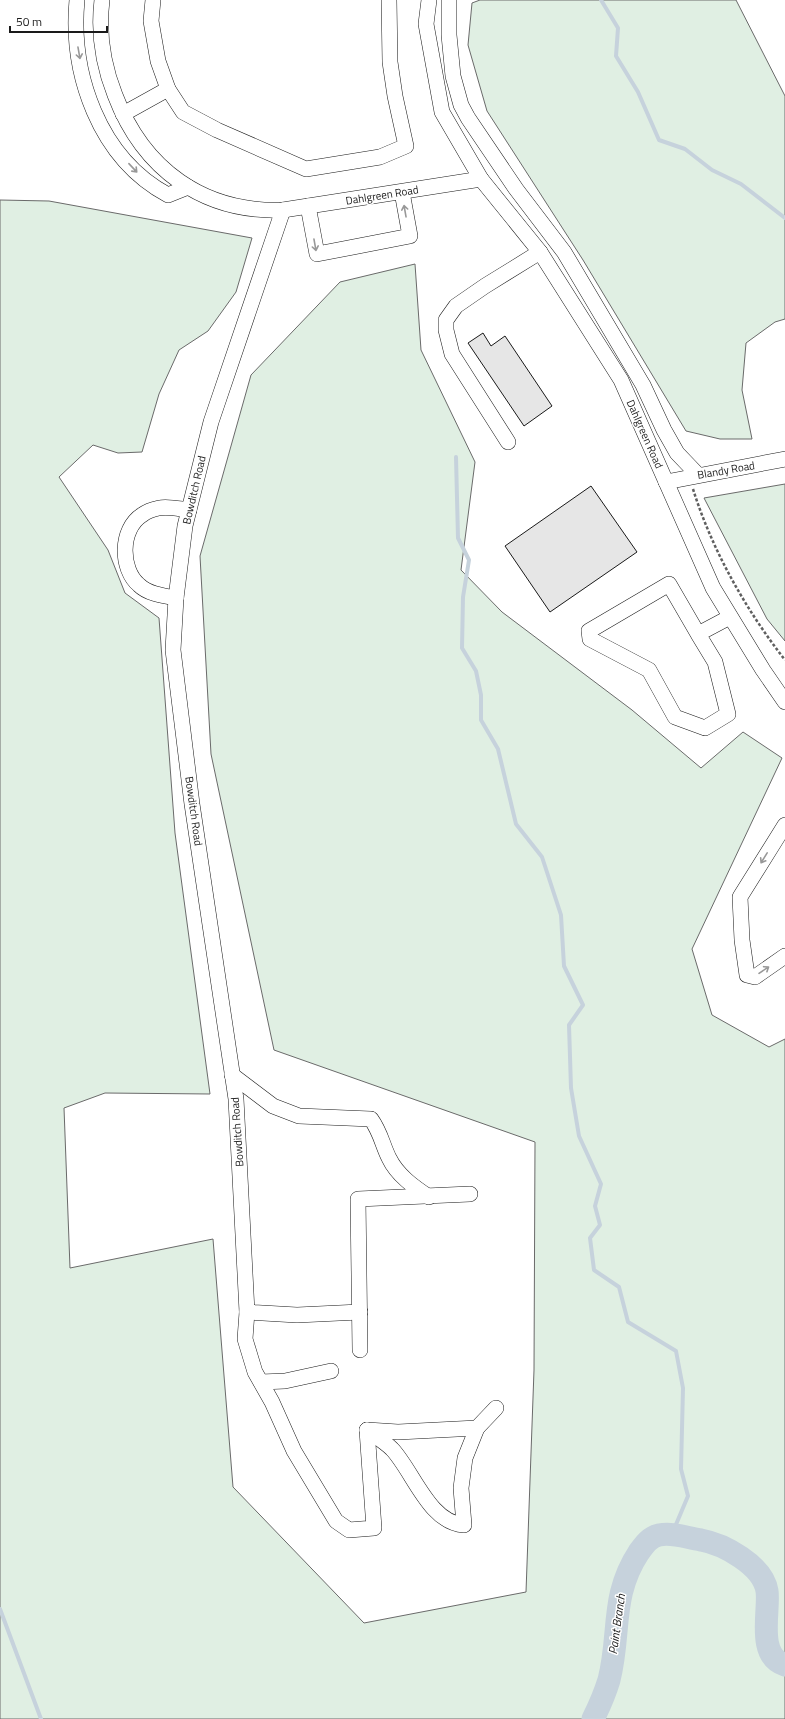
<svg xmlns="http://www.w3.org/2000/svg" width="785" height="1719" viewBox="0 0 785 1719" font-family="'Titillium Web',sans-serif">
  <style>
    .green { fill: #e0efe3; stroke: #6a6a6a }
    .lines { fill: none; stroke-linecap: round; stroke-linejoin: round }
    .stream { stroke: #c6d2dc; stroke-width: 4 }
    .river { stroke: #c6d2dc; stroke-width: 23 }
    .building { fill: #e6e6e6; stroke: #1a1a1a }
    .minor-casing { stroke: #1a1a1a; stroke-width: 16 }
    .path { stroke: #5f5f5f; stroke-width: 2.5; stroke-dasharray: 3 2; stroke-linecap: butt }
    .minor { stroke: #fff; stroke-width: 15 }
    .oneway { stroke: #989898 }
    .labels { text-anchor: middle; stroke-width: 3; stroke-linejoin: round; paint-order: stroke }
    .street-label { font-size: 11px; fill: #1a1a1a; stroke: #fff }
    .water-label { font-size: 12px; font-style: italic; fill: #1a1a1a; stroke: #fff }
  </style>
  <rect width="100%" height="100%" fill="#fff"/>
  <g class="green">
    <polygon points="480,0 736,0 785,96 785,319 775,322 746,343 742,390 752,439 720,439 686,431 583,260 487,111 468,45 472,3"/>
    <polygon points="0,200 49,201 252,238 236,292 208,331 179,350 159,394 142,452 118,453 93,445 59,477 108,550 125,593 159,618 175,833 210,1094 105,1093 64,1108 70,1268 213,1239 233,1487 364,1623 526,1592 534,1370 535,1142 274,1050 211,754 200,556 251,375 340,282 415,264 421,350 475,462 461,570 502,612 632,710 701,768 743,732 782,758 692,949 712,1015 769,1047 785,1039 785,1719 0,1719"/>
    <polygon points="785,484 785,641 767,619 704,498"/>
  </g>
  <g class="lines">
    <g class="stream">
      <polyline points="601,0 618,28 616,56 638,92 659,140 685,149 712,170 741,184 785,218"/>
      <polyline points="456,457 458,538 469,560 463,597 462,648 476,671 481,695 481,720 498,749 516,824 542,857 561,915 564,966 583,1005 569,1025 571,1088 579,1136 601,1184 595,1206 600,1225 590,1238 594,1270 619,1287 628,1322 676,1351 683,1388 681,1469 688,1496 672,1534"/>
      <polyline points="0,1609 41,1719"/>
    </g>
    <path class="river" d="M593,1719C599,1707 605,1693 609,1680C621,1633 610,1596 639,1552C645,1544 650,1537 659,1535C673,1532 687,1538 701,1540C723,1544 763,1565 767,1591C770,1610 756,1656 785,1665"/>
  </g>
  <g class="building">
    <polygon points="483,333 491,346 505,336 552,406 524,426 468,343"/>
    <polygon points="591,486 637,552 550,612 505,546"/>
  </g>
  <g class="lines">
    <g class="minor-casing">
      <g id="minor">
        <path d="M77,0C70,74 99,158 168,195L188,187"/>
        <path d="M102,0C98,33 103,65 115,95C143,169 203,213 283,210L481,179L442,112L426,24L429,0"/>
        <polyline points="153,0 151,21 158,61 168,89 183,112 217,130 306,169 380,157 406,146 395,96 390,62 389,0"/>
        <polyline points="449,0 449,35 453,76 461,105 468,118 516,189 564,252 643,385 664,430 677,453 698,475"/>
        <polyline points="123,114 168,89"/>
        <polyline points="481,179 540,252 621,380 713,588 763,670 785,702"/>
        <polyline points="308,206 317,254 410,236 402,192"/>
        <polyline points="283,210 211,422 185,526 176,598 173,650 192,804 236,1099 247,1312 297,1315 360,1312"/>
        <polyline points="508,442 452,354 446,330 446,320 456,306 485,286 540,252"/>
        <polyline points="666,482 785,459"/>
        <path d="M176,598C164,596 148,594 139,585C120,569 120,529 142,515C146,512 154,509 159,508C168,506 180,509 189,510"/>
        <polyline points="698,634 715,662 728,714 705,728 675,717 649,670 590,639 589,631 669,584 698,634 730,617"/>
        <polyline points="785,825 740,897 742,940 747,975 755,977 785,956"/>
        <path d="M232,1075L273,1106L299,1116L371,1119C381,1133 382,1144 389,1158C397,1175 414,1187 429,1197"/>
        <polyline points="247,1312 245,1339 255,1372 272,1402 294,1451 336,1521 349,1530 374,1528 367,1430 398,1432 477,1428 496,1408"/>
        <polyline points="360,1350 358,1199 470,1194"/>
        <polyline points="261,1382 285,1381 331,1371"/>
        <path d="M367,1430C375,1436 385,1442 392,1449C413,1471 429,1523 464,1525L461,1488L465,1458L477,1428"/>
      </g>
    </g>
    <path class="path" d="M693,489C712,550 746,610 785,660"/>
    <use href="#minor" class="minor"/>
  </g>
  <defs><path id="oneway-shaft" d="M-6 0H5M1.5-3L5.5 0L1.5 3" fill="none" stroke-width="1.6" stroke-linecap="round" stroke-linejoin="round"/></defs>
  <g class="oneway">
    <use href="#oneway-shaft" transform="translate(79 53) rotate(80)"/>
    <use href="#oneway-shaft" transform="translate(133 168) rotate(47)"/>
    <use href="#oneway-shaft" transform="translate(405 211) rotate(-100)"/>
    <use href="#oneway-shaft" transform="translate(315 245) rotate(80)"/>
    <use href="#oneway-shaft" transform="translate(764 858) rotate(122)"/>
    <use href="#oneway-shaft" transform="translate(764 970) rotate(-34)"/>
  </g>
  <g class="labels">
    <g class="street-label">
      <text transform="translate(382 195) rotate(-9)" y="4">Dahlgreen Road</text>
      <text transform="translate(645 434) rotate(66)" y="4">Dahlgreen Road</text>
      <text transform="translate(726 470) rotate(-10)" y="4">Blandy Road</text>
      <text transform="translate(194 490) rotate(-77)" y="4">Bowditch Road</text>
      <text transform="translate(194 811) rotate(82)" y="4">Bowditch Road</text>
      <text transform="translate(237 1132) rotate(-94)" y="4">Bowditch Road</text>
    </g>
    <g class="water-label">
      <text transform="translate(617 1624) rotate(-82)" y="4">Paint Branch</text>
    </g>
  </g>
  <path d="M10 26v6h97v-6" fill="none" stroke="#1a1a1a" stroke-width="2"/>
  <text x="16" y="26" font-size="12" fill="#1a1a1a" stroke="#ffffff" stroke-width="3" paint-order="stroke">50 m</text>
</svg>
